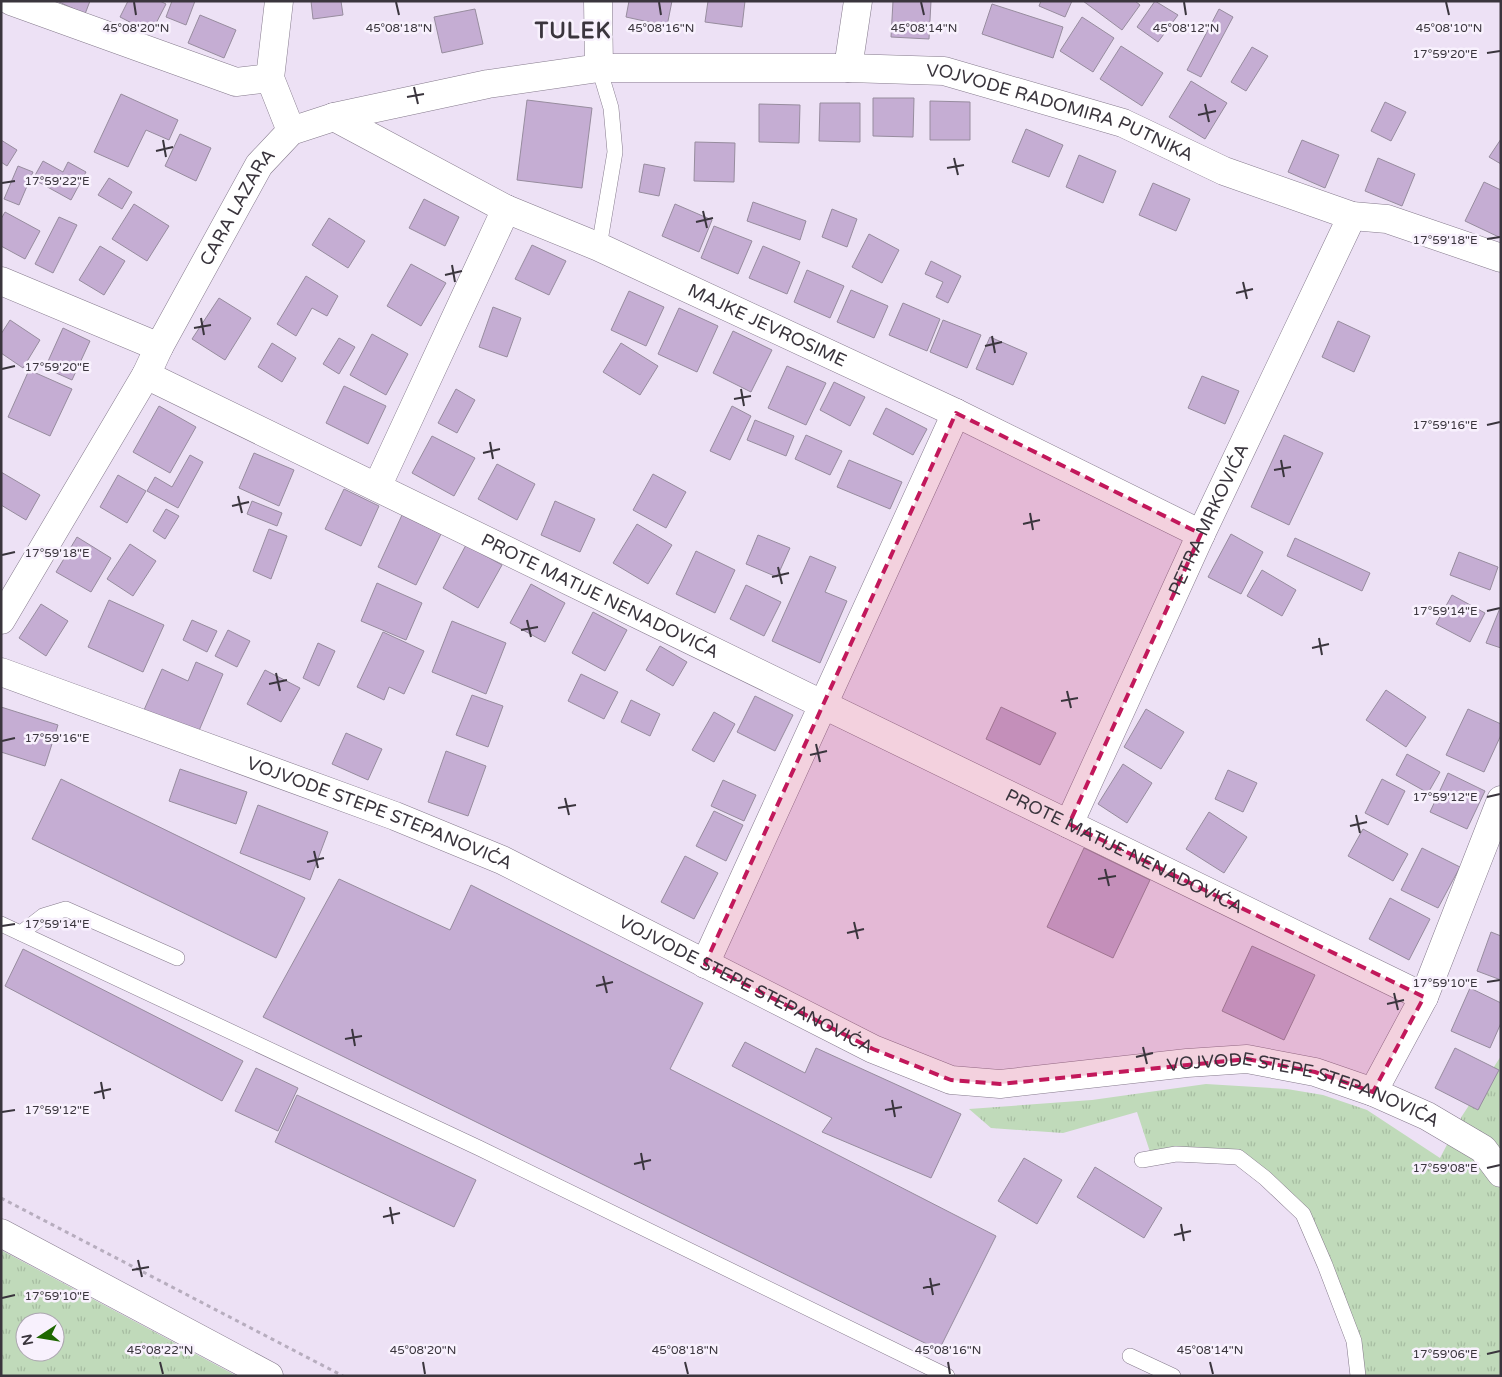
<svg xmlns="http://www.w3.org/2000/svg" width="1502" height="1377" viewBox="0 0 1502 1377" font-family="'Varela Round',sans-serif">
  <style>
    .grass { fill: url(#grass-tufts); fill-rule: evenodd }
    .building { fill: #c5add3; stroke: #978c9e }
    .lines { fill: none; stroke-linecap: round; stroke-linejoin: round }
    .lane-casing { stroke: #857a8c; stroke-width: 16 }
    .street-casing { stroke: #857a8c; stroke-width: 29 }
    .path { stroke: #b7adbe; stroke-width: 3; stroke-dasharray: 4 4; stroke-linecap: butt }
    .lane { stroke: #fff; stroke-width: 15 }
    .street { stroke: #fff; stroke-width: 28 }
    .marked { fill: #c2185b; fill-opacity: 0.2; stroke: #c2185b; stroke-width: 4; stroke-dasharray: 10 6; stroke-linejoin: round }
    .ticks { fill: none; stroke: #3a353d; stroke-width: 2 }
    .labels { text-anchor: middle; stroke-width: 5; stroke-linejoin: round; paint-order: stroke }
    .street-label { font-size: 18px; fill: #3a353d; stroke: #f8f1fd }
    .district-label { font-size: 22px; font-weight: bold; letter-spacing: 1px; fill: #3a353d; stroke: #f8f1fd }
    .ticks-label { font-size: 12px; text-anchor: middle; fill: #3a353d; stroke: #f8f1fd; stroke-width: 5; stroke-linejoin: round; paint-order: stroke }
  </style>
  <defs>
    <pattern id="grass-tufts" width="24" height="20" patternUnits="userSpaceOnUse" patternTransform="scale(1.25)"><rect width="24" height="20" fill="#c0daba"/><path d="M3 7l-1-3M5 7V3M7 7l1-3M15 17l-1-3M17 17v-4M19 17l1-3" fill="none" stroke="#a6bca1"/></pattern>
  </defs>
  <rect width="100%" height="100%" fill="#ede1f5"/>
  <g class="grass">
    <polygon points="1501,1056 1501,1376 1358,1376 1303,1214 1238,1157 1152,1158 1137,1112 1063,1133 991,1128 969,1109 1092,1100 1206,1084 1287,1089 1323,1095 1367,1110 1440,1158 1462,1116"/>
    <path d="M1,1250L237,1376H1ZM25,1322H55V1352H25Z"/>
  </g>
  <g class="building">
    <polygon points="57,1 90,1 85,14"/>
    <polygon points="128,1 160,1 166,4 151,33 120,17"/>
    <polygon points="172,1 195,1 186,25 166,17"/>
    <polygon points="311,1 341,1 343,15 313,19"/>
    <polygon points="629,1 672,1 667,26 626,17"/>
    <polygon points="708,1 745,1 742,27 705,22"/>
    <polygon points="893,1 931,1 929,39 891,37"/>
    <polygon points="1041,1 1072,1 1065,17 1039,6"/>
    <polygon points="1083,1 1135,1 1140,5 1122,30"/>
    <polygon points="1155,1 1178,15 1158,42 1137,27"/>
    <polygon points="992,4 1063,27 1053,58 982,34"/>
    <polygon points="475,9 483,44 442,53 434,17"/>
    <polygon points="1219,9 1233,17 1201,77 1187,70"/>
    <polygon points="200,15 236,30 224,58 188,43"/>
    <polygon points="1082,17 1114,38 1093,72 1060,51"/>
    <polygon points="1121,46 1163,73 1142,106 1100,79"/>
    <polygon points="1252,47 1268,56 1246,91 1231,82"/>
    <polygon points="1191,81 1227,103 1205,139 1169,117"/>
    <polygon points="121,94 178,120 169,140 146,130 128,167 94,152"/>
    <polygon points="873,98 914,98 913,137 873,136"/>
    <polygon points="527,100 592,108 582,188 517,180"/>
    <polygon points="930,101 970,102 970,140 930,140"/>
    <polygon points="1385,102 1406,112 1391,141 1371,131"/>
    <polygon points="820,103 860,103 860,142 819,141"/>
    <polygon points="759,104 800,105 799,143 759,142"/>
    <polygon points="1026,129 1063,145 1049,177 1012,162"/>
    <polygon points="180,134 211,148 196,181 165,166"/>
    <polygon points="1501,139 1501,164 1489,157"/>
    <polygon points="1,140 17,150 7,166 1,162"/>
    <polygon points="1302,140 1339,155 1325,188 1288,172"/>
    <polygon points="695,142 735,143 734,182 694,181"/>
    <polygon points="1079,155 1116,171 1103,203 1066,187"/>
    <polygon points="1378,158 1415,174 1402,206 1365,191"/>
    <polygon points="43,161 63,172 68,162 86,172 71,200 33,179"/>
    <polygon points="644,164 665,168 659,196 639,192"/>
    <polygon points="18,166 33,172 19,205 4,199"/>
    <polygon points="109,178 132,192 122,209 98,195"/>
    <polygon points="1484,182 1501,190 1501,238 1465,221"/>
    <polygon points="1153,183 1190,199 1176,231 1139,215"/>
    <polygon points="424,199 459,217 445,246 409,228"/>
    <polygon points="753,202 806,221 800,240 747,221"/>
    <polygon points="134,204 169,226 147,261 112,239"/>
    <polygon points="675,204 712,220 699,252 662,236"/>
    <polygon points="832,209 857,219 847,247 822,237"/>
    <polygon points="5,212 40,231 25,259 1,246 1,219"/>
    <polygon points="59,217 77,225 53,273 35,264"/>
    <polygon points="329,218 365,241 348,268 312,245"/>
    <polygon points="714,226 752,241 738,274 701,258"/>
    <polygon points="869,234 899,250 882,283 852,267"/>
    <polygon points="532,245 566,261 549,295 515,279"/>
    <polygon points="100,246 125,261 104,295 79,280"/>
    <polygon points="763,246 800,262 787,294 749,278"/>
    <polygon points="931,261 961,276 948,303 936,297 943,282 925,274"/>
    <polygon points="411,264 446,283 421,326 387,306"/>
    <polygon points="807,270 844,286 830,318 794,302"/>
    <polygon points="306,276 338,296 327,316 312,308 296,336 277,324"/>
    <polygon points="851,290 888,306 874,338 837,322"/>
    <polygon points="629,291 664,307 646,346 611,330"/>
    <polygon points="219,298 251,318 225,360 192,339"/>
    <polygon points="903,303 940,319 927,351 889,335"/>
    <polygon points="493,307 521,318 507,357 479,347"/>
    <polygon points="679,308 718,326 697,372 658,354"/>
    <polygon points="10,320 40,340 23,368 1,353 1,334"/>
    <polygon points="943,320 981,335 967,368 930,352"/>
    <polygon points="1338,321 1370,336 1354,372 1322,357"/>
    <polygon points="63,328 90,341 72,380 45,368"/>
    <polygon points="733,331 772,350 751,392 713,373"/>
    <polygon points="372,334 408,354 386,395 350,375"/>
    <polygon points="990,337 1027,353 1013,385 976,369"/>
    <polygon points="339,338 355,347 339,374 323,364"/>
    <polygon points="272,343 296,358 282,382 258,367"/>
    <polygon points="621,343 658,366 640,395 603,372"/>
    <polygon points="787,366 826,383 806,425 768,408"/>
    <polygon points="29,370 72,389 50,436 8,417"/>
    <polygon points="1202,376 1239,391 1225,424 1188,408"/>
    <polygon points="834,382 865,397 850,426 820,410"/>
    <polygon points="344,386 386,406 368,444 326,423"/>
    <polygon points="456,389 475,400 457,433 438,423"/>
    <polygon points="159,406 196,427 170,473 133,452"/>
    <polygon points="732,406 751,416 730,460 710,451"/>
    <polygon points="886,408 927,429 913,455 873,434"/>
    <polygon points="755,420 794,436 786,456 747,440"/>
    <polygon points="806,435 842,451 830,475 795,459"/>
    <polygon points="1284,435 1323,453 1289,525 1251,507"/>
    <polygon points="432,436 475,458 454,496 412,473"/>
    <polygon points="254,453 294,470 279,506 239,488"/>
    <polygon points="190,455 203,462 178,508 147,491 155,477 172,487"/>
    <polygon points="849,460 902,482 890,509 837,487"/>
    <polygon points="497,464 535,484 517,520 478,499"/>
    <polygon points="1,472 40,495 26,520 1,505"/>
    <polygon points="653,474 686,492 666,528 633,510"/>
    <polygon points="118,475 146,491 127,523 100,507"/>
    <polygon points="344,489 379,506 361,546 325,529"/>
    <polygon points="252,501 282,513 277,526 247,514"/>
    <polygon points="555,501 595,519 580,552 541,535"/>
    <polygon points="166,509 179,516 165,539 153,531"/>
    <polygon points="402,515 441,534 416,585 378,567"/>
    <polygon points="637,524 672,545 648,584 613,563"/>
    <polygon points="269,529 287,536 271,579 253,571"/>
    <polygon points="1231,534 1263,552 1241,594 1208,577"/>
    <polygon points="758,535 790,548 777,577 746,564"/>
    <polygon points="77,537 111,558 91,592 56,572"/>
    <polygon points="1295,538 1370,573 1362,591 1287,556"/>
    <polygon points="130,544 156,561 133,596 107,579"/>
    <polygon points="466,545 502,565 478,608 443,588"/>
    <polygon points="696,551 735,570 715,613 676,594"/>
    <polygon points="1459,552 1498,567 1490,590 1450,575"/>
    <polygon points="810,556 836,567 825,592 847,601 820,663 772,641"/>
    <polygon points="1262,570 1296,590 1282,616 1247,596"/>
    <polygon points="377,583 422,603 406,640 361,621"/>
    <polygon points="531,584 565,603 545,642 510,623"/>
    <polygon points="746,585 781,602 764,636 730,619"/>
    <polygon points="1452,595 1485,613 1470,642 1436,624"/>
    <polygon points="109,600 164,625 143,672 88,647"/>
    <polygon points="41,604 68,621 46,656 19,638"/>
    <polygon points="1500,608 1501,608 1501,648 1486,643"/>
    <polygon points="593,612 627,630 605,671 572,653"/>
    <polygon points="192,620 217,631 207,652 183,640"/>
    <polygon points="452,621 506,643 486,694 432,672"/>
    <polygon points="228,630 250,641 237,667 215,656"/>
    <polygon points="383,632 424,651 404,694 389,687 384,700 357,687"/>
    <polygon points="318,643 335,651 319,686 303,678"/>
    <polygon points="660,646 687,662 673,686 646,670"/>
    <polygon points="196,662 223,674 198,733 144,710 162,669 188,681"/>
    <polygon points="265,670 300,688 281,722 247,704"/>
    <polygon points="581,674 618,692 604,719 568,701"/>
    <polygon points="1386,690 1426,717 1406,747 1366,720"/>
    <polygon points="472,695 503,706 488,747 456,735"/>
    <polygon points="755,696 793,715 775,751 737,732"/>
    <polygon points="631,700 660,714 650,736 621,722"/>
    <polygon points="1,707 58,725 45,766 1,752"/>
    <polygon points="1001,707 1056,733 1040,765 986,739"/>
    <polygon points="1146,709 1184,732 1161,769 1124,747"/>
    <polygon points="1468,709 1501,724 1501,735 1484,772 1446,755"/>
    <polygon points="714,712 735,724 714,762 692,750"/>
    <polygon points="346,733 382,749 368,780 332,764"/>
    <polygon points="446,751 486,766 468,816 428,802"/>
    <polygon points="1407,754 1440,772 1428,793 1396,775"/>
    <polygon points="1123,764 1152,783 1127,823 1098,804"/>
    <polygon points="180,769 247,792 236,824 169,801"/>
    <polygon points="1228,770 1257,783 1243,812 1215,799"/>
    <polygon points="1448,773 1485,791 1467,829 1430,812"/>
    <polygon points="61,779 305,898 276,958 32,839"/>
    <polygon points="1382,779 1405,791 1388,825 1365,813"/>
    <polygon points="723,780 756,795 744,821 711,806"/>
    <polygon points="258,805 328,832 310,880 240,853"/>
    <polygon points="714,811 743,825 726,861 696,846"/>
    <polygon points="1209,812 1247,837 1224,873 1186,849"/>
    <polygon points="1363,829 1408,854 1393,881 1348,856"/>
    <polygon points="1084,848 1150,880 1113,958 1047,927"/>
    <polygon points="1422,848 1460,867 1438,908 1401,890"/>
    <polygon points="685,856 718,873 694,919 661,902"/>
    <polygon points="339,879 450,930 471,885 703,1003 670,1069 996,1236 939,1350 263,1017"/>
    <polygon points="1390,898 1430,919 1409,960 1369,939"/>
    <polygon points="1491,932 1501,936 1501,980 1477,971"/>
    <polygon points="1252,946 1315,975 1284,1040 1222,1011"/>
    <polygon points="23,949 243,1061 222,1101 5,986"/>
    <polygon points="1470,988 1501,1003 1501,1023 1490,1048 1451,1031"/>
    <polygon points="745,1042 805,1073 816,1048 961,1114 931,1178 822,1132 832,1118 732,1066"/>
    <polygon points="1455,1048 1499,1070 1478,1110 1435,1088"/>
    <polygon points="256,1068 298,1088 278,1131 235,1111"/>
    <polygon points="297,1095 476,1180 454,1227 275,1142"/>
    <polygon points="1024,1158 1062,1180 1037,1224 998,1201"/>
    <polygon points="1095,1167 1162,1208 1144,1238 1077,1197"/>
  </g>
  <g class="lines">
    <g class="lane-casing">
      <g id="lane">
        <polyline points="599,68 611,108 615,152 599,247"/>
        <polyline points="1,924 479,1148 947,1376"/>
        <polyline points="21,933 43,916 66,909 177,958"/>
        <polyline points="1142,1160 1176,1154 1238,1157 1265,1178 1303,1214 1325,1265 1354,1341 1358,1376"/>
        <polyline points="1130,1356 1173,1376"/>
      </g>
    </g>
    <g class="street-casing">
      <g id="street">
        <polyline points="11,1 236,82 270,78"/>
        <polyline points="279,1 270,78 291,131"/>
        <path id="s1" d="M599,68H848L944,71L1123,123L1224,171L1352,216L1387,219L1501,258"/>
        <polyline points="848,68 858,1"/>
        <path id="s2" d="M334,117L506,209L599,247L956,413L1201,534"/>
        <polyline points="1,281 159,347"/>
        <path id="s3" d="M146,375L1424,997"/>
        <polyline points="377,487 506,209"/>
        <path id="s4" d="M1,620L146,375L159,347L259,165L291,131L334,117L488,84L599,68L598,1"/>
        <path id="s5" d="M1,672L395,816L502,860L873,1049L951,1080L1000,1084L1187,1063L1247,1059L1315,1072L1373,1092L1427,1116L1483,1149L1501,1173"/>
        <path id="s6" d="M1069,824L1201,534L1352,216"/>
        <polyline points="705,964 956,413"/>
        <polyline points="1373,1092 1424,997 1501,800"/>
        <polyline points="1,1233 269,1376"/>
      </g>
    </g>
    <polyline class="path" points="1,1198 343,1376"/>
    <use href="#lane" class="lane"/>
    <use href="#street" class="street"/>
  </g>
  <path class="marked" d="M956,413L1201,534L1069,824L1424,997L1373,1092L1315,1072L1247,1059L1000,1084L951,1080L873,1049L705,964Z"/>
  <path class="ticks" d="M134,2L136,15M396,2L399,15M659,2L661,15M921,2L924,15M1184,2L1186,15M1446,2L1449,15M1487,53L1500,51M414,87L418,104M407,97L424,94M1205,104L1209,122M1198,115L1216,111M163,140L166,157M156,151L173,147M954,158L958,175M947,168L964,165M2,183L15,181M703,211L707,228M696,222L713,218M1487,239L1500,237M452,265L455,282M445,275L462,271M1243,282L1247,299M1236,293L1253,289M201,318L204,335M194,328L211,325M992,336L995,353M985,346L1002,342M2,369L15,366M741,389L744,406M734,399L751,396M1487,425L1500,422M490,442L493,459M483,453L500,449M1281,460L1284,477M1274,470L1291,467M238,496L242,513M232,506L249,502M1030,513L1033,530M1023,524L1040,520M2,555L15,552M778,567L782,584M772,577L789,573M1487,611L1500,608M527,620L531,637M521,630L538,627M1319,638L1322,655M1312,648L1329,644M276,673L280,691M269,684L287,680M1067,691L1071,708M1061,701L1078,698M2,741L15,738M816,744L820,762M810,755L827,751M1487,797L1500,794M565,798L569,815M558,808L576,805M1356,815L1360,833M1350,826L1367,822M314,851L318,868M307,862L324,858M1105,869L1109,886M1098,879L1116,876M854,922L858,939M2,926L15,924M847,933L864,929M603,976L607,993M1487,982L1500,980M596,986L613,982M1394,993L1398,1010M1387,1004L1404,1000M352,1029L355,1046M345,1039L362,1036M1143,1047L1147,1064M1136,1057L1153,1053M101,1082L104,1099M94,1093L111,1089M892,1100L895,1117M885,1110L902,1107M2,1112L15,1110M641,1153L644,1170M634,1164L651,1160M1487,1168L1500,1165M390,1207L393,1224M383,1217L400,1213M1181,1224L1184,1241M1174,1235L1191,1231M138,1260L142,1277M132,1270L149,1267M930,1278L933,1295M923,1288L940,1284M2,1298L15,1295M1487,1354L1500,1351M160,1362L163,1374M423,1362L425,1374M685,1362L688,1374M948,1362L950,1374M1210,1362L1213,1374"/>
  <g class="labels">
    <g class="street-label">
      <text dy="6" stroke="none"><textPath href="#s1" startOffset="468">VOJVODE RADOMIRA PUTNIKA</textPath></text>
      <text dy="6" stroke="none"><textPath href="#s4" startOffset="476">CARA LAZARA</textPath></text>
      <text dy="6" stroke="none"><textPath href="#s2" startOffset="481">MAJKE JEVROSIME</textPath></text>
      <text dy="6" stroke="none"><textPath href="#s6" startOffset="335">PETRA MRKOVIĆA</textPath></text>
      <text dy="6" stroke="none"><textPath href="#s3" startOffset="505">PROTE MATIJE NENADOVIĆA</textPath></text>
      <text dy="6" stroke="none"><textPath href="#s5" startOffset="404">VOJVODE STEPE STEPANOVIĆA</textPath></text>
      <text dy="6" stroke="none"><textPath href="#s3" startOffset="1088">PROTE MATIJE NENADOVIĆA</textPath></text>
      <text dy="6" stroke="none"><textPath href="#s5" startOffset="809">VOJVODE STEPE STEPANOVIĆA</textPath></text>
      <text dy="6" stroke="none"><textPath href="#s5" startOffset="1394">VOJVODE STEPE STEPANOVIĆA</textPath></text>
    </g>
    <g class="district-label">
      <text x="573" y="38">TULEK</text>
    </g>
  </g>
  <g class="ticks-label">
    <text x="136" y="32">45°08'20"N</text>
    <text x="399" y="32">45°08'18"N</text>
    <text x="661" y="32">45°08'16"N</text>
    <text x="924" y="32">45°08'14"N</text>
    <text x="1186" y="32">45°08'12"N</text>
    <text x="1449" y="32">45°08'10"N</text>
    <text x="1445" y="58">17°59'20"E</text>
    <text x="57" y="185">17°59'22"E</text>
    <text x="1445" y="244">17°59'18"E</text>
    <text x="57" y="371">17°59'20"E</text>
    <text x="1445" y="429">17°59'16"E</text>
    <text x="57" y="557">17°59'18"E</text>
    <text x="1445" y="615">17°59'14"E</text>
    <text x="57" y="742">17°59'16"E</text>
    <text x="1445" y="801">17°59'12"E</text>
    <text x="57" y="928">17°59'14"E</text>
    <text x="1445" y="987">17°59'10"E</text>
    <text x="57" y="1114">17°59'12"E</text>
    <text x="1445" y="1172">17°59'08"E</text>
    <text x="57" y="1300">17°59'10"E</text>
    <text x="160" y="1354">45°08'22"N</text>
    <text x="423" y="1354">45°08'20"N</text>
    <text x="685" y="1354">45°08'18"N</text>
    <text x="948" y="1354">45°08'16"N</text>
    <text x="1210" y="1354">45°08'14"N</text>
    <text x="1445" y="1358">17°59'06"E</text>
  </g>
  <rect width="1502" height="1377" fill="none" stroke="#3a353d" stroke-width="5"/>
  <g transform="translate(40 1337) rotate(258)"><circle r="24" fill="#f8f1fd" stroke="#aca6b0"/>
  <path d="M0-4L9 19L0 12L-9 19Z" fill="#1e6701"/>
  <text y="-8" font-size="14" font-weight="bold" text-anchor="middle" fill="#3a353d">N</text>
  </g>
</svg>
